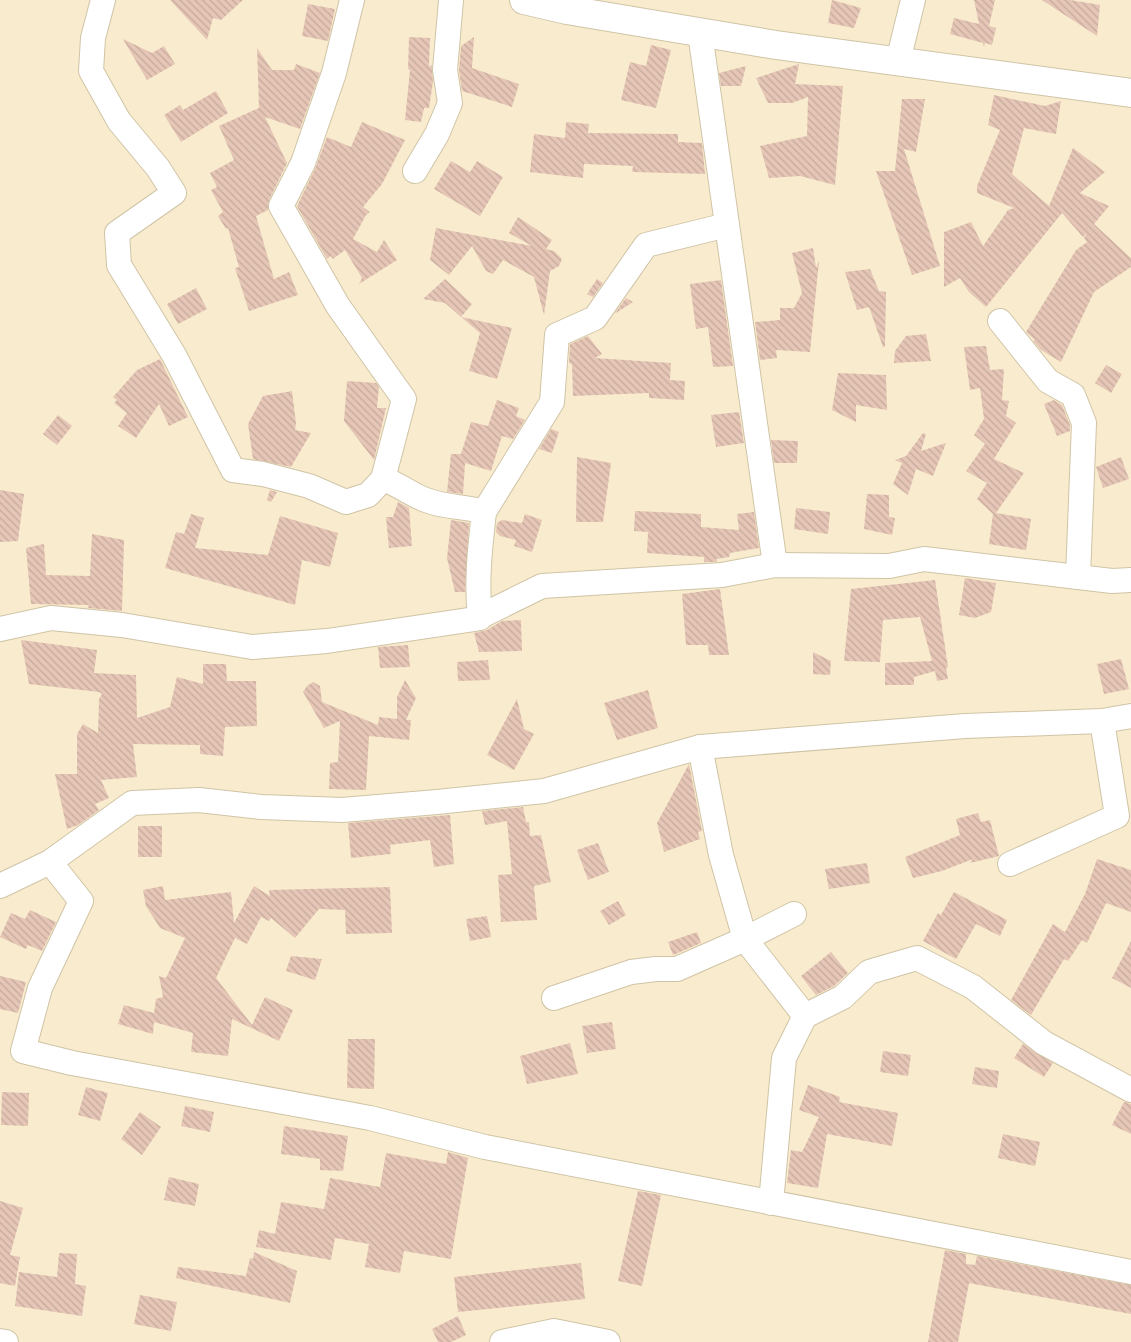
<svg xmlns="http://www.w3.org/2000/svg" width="1131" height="1342" viewBox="0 0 1131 1342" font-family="'PT Sans Narrow',sans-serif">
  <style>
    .building { fill: url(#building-back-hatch) }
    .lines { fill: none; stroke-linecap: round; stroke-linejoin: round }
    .minor-casing { stroke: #d0c4a6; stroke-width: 26 }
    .tertiary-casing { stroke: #d0c4a6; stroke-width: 30 }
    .minor { stroke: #fff; stroke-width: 24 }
    .tertiary { stroke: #fff; stroke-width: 28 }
  </style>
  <defs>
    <pattern id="building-back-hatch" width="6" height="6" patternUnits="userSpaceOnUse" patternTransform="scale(1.25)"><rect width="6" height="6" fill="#e6c6b6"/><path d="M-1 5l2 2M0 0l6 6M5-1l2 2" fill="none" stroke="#c5aa9b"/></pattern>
  </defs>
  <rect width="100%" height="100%" fill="#f9ecce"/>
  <g class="building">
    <polygon points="170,0 243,0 221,20 213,18 207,40"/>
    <polygon points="832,0 861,8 854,28 828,23"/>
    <polygon points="974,0 995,0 989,26 996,28 992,45 985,43 984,47 983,43 950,34 954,18 979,24"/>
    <polygon points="1042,0 1070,0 1100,5 1097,36"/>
    <polygon points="308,4 335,9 328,41 302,36"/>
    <polygon points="409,37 430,38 429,67 432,65 433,82 429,108 424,108 421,122 405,120 410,70 408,69"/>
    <polygon points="474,37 472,68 519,84 512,107 462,91 459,70 461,46"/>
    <polygon points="123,39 152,53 164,46 175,64 147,80"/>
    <polygon points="651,45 671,50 656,108 621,100 630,62 646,66"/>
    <polygon points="257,48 272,70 294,70 296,64 320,73 300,129 265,117 287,163 269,200 268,210 256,216 274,279 289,272 298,295 249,311 235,268 239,267 228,228 226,229 218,216 223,212 211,190 217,187 210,173 234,160 219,126 259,108"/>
    <polygon points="799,64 795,84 843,86 835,185 800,176 769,178 760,146 807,136 808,97 792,103 768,103 756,78"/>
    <polygon points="746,66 741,86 721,86 719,73"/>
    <polygon points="216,91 228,113 181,142 164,115 180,105 183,110"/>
    <polygon points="994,95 1045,106 1061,101 1056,134 1024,128 1012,174 1049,206 1073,148 1105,172 1080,193 1109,206 1094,224 1131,258 1131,267 1094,292 1061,362 1041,350 1033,341 1035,340 1026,332 1076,250 1087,242 1084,238 1087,232 1083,237 1062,213 986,307 969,292 960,278 944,287 944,232 971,222 983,246 1008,210 1014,208 977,193 977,186 1000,130 988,125"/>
    <polygon points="902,99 925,99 916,152 904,149 940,266 912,275 876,171 895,171"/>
    <polygon points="362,122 405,140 382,184 363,207 370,212 366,215 353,239 377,252 384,240 397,260 359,284 362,278 345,250 333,259 331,256 327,259 297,206 315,169 327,137 351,147"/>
    <polygon points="566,122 589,124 588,133 678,134 678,142 702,143 705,174 632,172 633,166 584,164 583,178 530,172 534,134 565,138"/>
    <polygon points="451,161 470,172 477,161 503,177 480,216 434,189"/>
    <polygon points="518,217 552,240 546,249 554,251 562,259 559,266 550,271 544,315 534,277 503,260 493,274 486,271 472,246 449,275 430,260 436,228 532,246 509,233"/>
    <polygon points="813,248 816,268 819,261 810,352 776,350 777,358 760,360 755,322 780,320 780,308 794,308 802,293 792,253"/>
    <polygon points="870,269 879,291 886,292 885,347 883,347 869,307 857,310 845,272"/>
    <polygon points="445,279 472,304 461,317 445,303 423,299"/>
    <polygon points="597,279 603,283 593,297 587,294"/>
    <polygon points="721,280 733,366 713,367 708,327 696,329 690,284"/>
    <polygon points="196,288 207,309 178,324 167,304"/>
    <polygon points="626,298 633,302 616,313 615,313"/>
    <polygon points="461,317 512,328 497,379 469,371 480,333"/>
    <polygon points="926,334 931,361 894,363 895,351 906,336"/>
    <polygon points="588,336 602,354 595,358 671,363 670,380 685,381 684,400 649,398 649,393 573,396 572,364 569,363 570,344"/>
    <polygon points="986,346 990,370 1004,369 1002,400 1009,401 1006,416 1016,423 994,459 1024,473 996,513 1031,519 1026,550 989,544 993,514 977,499 987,483 966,471 985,444 974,435 984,419 980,388 970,390 964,347"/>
    <polygon points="160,359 188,417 169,426 159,404 136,438 118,426 127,413 114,403 117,400 113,397 137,370"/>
    <polygon points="1106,365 1122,374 1111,393 1095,383"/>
    <polygon points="838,373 886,375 887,410 856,405 856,422 832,410"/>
    <polygon points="347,381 376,383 379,387 377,408 386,408 374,460 344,421"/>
    <polygon points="292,391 296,423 295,430 311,433 291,467 253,459 248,424 263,396"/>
    <polygon points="497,400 519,408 516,416 525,420 513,439 502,436 491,471 465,463 463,494 447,492 451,454 461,454 471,422 488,426"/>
    <polygon points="1054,400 1062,405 1070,425 1070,431 1057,436 1044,404"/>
    <polygon points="739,412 744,443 716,447 711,415"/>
    <polygon points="58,415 72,426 57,445 43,434"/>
    <polygon points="551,429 559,432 552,453 539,449"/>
    <polygon points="923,433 926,434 921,451 946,443 933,476 916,469 908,495 893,484 902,463 895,460 906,456"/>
    <polygon points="771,440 798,441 797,463 774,463"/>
    <polygon points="577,457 611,463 603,522 576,522"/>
    <polygon points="1121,457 1129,479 1103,488 1096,467"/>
    <polygon points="0,490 24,494 18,541 0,542"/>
    <polygon points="270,490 277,492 271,502 267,500"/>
    <polygon points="867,494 889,495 889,517 895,518 892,535 864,529"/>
    <polygon points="398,502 409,508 412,546 389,548 386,517 393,517"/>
    <polygon points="796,508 830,512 828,534 794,529"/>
    <polygon points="635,511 701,514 701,527 739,530 737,514 754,512 759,548 730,553 729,557 716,559 717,562 704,562 704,557 647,553 648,532 634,531"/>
    <polygon points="191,514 204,518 195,548 268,555 280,516 338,533 330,567 302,560 295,605 165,568 176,532 184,534"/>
    <polygon points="525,514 542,520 532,552 514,546 516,540 500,536 496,532 497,523 502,520 522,523"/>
    <polygon points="451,520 469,523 465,592 455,592 447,558"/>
    <polygon points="92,534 124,540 122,611 88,608 89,605 31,604 26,548 44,544 46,575 90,576"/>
    <polygon points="965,578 996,583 991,612 975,618 959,615"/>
    <polygon points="935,580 948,667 946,668 948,679 937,681 935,671 914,677 914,685 885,685 885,663 932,661 920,617 883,620 880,662 844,661 851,589"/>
    <polygon points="720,589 729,655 709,655 708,645 686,645 682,594"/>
    <polygon points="521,620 522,651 479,652 474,633 487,630 502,621"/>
    <polygon points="21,640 97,650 94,673 136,675 137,718 170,707 177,677 203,684 203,664 226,664 227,681 256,681 257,726 225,727 223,756 200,754 200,745 133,744 137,777 101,780 109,798 95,804 99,810 78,825 67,829 55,774 77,774 77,734 83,724 98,733 99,699 102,694 99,692 29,684"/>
    <polygon points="408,645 410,667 380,668 378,647"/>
    <polygon points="813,652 831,661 830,675 813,674"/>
    <polygon points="1121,659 1129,689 1104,694 1097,664"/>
    <polygon points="488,660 490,680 458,681 457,662"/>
    <polygon points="405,680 416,698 406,720 411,720 409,740 369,736 366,790 329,789 330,763 338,762 340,721 324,728 303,692 307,686 313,682 320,686 322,702 378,725 379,717 397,719 397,697"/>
    <polygon points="648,690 658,728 617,740 604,703"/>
    <polygon points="517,699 524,729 534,734 514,770 487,755"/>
    <polygon points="689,764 702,831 698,832 700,839 664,852 657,823"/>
    <polygon points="523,807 526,822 529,822 530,836 541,835 551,882 534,886 537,920 501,922 498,875 512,874 507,821 485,825 482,811"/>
    <polygon points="978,813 981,822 990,820 999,856 970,863 973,859 942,871 913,878 905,857 960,835 956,819"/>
    <polygon points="450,815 454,864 434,867 430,840 390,845 391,854 351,858 348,823"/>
    <rect x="138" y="826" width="24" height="31"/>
    <polygon points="598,843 609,872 588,880 577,850"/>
    <polygon points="1097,859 1131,870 1131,912 1106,903 1087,943 1082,940 1068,961 1064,959 1031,1015 1011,1000 1053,924 1065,932 1085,894"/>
    <polygon points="867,863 870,883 829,889 825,869"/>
    <polygon points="163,886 165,900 231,892 234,923 254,886 270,896 269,890 390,887 392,933 346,934 345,910 319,909 295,938 271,918 269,921 261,917 247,944 235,938 216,978 252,1025 265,997 293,1010 279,1041 232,1019 228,1056 191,1052 193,1033 154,1022 153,1034 118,1024 124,1005 154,1013 156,999 163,997 159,976 166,978 185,938 160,928 146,906 143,890"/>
    <polygon points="954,892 1007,920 1000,936 976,924 956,959 923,941 938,913 941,915"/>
    <polygon points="618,901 626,915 609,925 600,911"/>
    <polygon points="30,910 56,922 42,951 28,945 26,949 0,937 11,913 25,919"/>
    <polygon points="487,916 491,937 470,941 466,919"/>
    <polygon points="697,932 701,943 673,955 668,942"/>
    <polygon points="1131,941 1131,988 1112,978"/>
    <polygon points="831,952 848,973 834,986 816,995 801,976"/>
    <polygon points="291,956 322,959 315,980 286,971"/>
    <polygon points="0,976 26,982 18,1013 0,1009"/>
    <polygon points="612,1022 616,1049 587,1053 582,1026"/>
    <polygon points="348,1039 375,1039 374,1089 347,1088"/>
    <polygon points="570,1043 578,1074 527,1084 520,1056"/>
    <polygon points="1023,1044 1053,1063 1044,1077 1014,1058"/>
    <polygon points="883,1051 911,1055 908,1076 880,1072"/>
    <polygon points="975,1067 999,1071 997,1088 972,1084"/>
    <polygon points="808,1085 840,1097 839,1102 898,1113 892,1146 827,1134 818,1188 787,1183 791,1150 802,1152 819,1117 799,1110"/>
    <polygon points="86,1087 108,1093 100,1121 78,1115"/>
    <polygon points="2,1092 29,1093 28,1126 1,1125"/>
    <polygon points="1124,1102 1131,1104 1131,1134 1112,1125"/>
    <polygon points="185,1106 214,1112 210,1132 181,1126"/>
    <polygon points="140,1112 161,1127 142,1155 121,1139"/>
    <polygon points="284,1126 348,1136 343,1171 320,1170 320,1159 281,1154"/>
    <polygon points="1003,1134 1040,1142 1035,1166 998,1158"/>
    <polygon points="448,1152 468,1158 451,1259 404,1251 400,1273 365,1267 369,1244 335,1238 331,1260 256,1247 259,1230 275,1234 281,1202 324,1209 330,1178 380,1187 386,1153 446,1164"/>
    <polygon points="169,1177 199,1184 195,1206 164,1200"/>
    <polygon points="638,1191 661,1195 642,1286 618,1281"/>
    <polygon points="0,1201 23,1208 10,1255 20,1257 15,1286 0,1283"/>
    <polygon points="945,1250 966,1254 966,1264 975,1265 977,1256 1131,1285 1131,1314 969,1283 958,1342 928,1342"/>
    <polygon points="254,1252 297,1271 290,1303 176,1278 178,1267 246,1276 250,1258 253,1259"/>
    <polygon points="59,1253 77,1254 75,1284 86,1286 82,1316 15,1306 19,1272 57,1277"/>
    <polygon points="581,1263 585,1299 458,1312 454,1277"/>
    <polygon points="140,1295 177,1302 171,1331 134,1324"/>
    <polygon points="458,1316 466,1335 451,1342 438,1342 432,1329"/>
  </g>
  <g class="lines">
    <g class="minor-casing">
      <g id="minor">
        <path d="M103,0L93,38L91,71L119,121L158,168L174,193L117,233L119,265L174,355L233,470L263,474L309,486L346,502L368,495L383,479C399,484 411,495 426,500C446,508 465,506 484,512C480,548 476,582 480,618"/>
        <polyline points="352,0 334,73 303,163 281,206 338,306 404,399 383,479"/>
        <polyline points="700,33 775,565"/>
        <polyline points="898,61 913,0"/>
        <polyline points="415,171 437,134 450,103 445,70 451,0"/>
        <polyline points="1000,321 1048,381 1073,395 1084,423 1078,577"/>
        <polyline points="484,512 552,402 557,335 595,318 646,245 727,225"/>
        <polyline points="0,629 51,618 122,625 252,647 327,641 475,619 542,586 722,575 775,565 889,566 924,559 1112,581 1131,580"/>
        <polyline points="700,747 721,855 745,939 805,1016 784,1058 771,1203"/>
        <polyline points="50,862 81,901 40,988 23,1051 72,1063 370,1118 485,1147 1131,1272"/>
        <polyline points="1010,864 1117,816 1102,721"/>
        <polyline points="0,886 50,862 132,803 199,800 261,807 342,810 437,802 544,791 700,747 965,726 1102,721 1131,716"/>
        <polyline points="554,998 631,972 656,969 677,969 745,939 794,914"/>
        <polyline points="805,1016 843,997 869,972 917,958 973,987 1044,1043 1131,1090"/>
        <polyline points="0,1341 6,1342"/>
        <polyline points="502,1342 554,1331 608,1342"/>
      </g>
    </g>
    <g class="tertiary-casing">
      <polyline id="tertiary" points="524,0 567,10 776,45 1131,93"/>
    </g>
    <use href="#minor" class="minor"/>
    <use href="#tertiary" class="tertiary"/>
  </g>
</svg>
